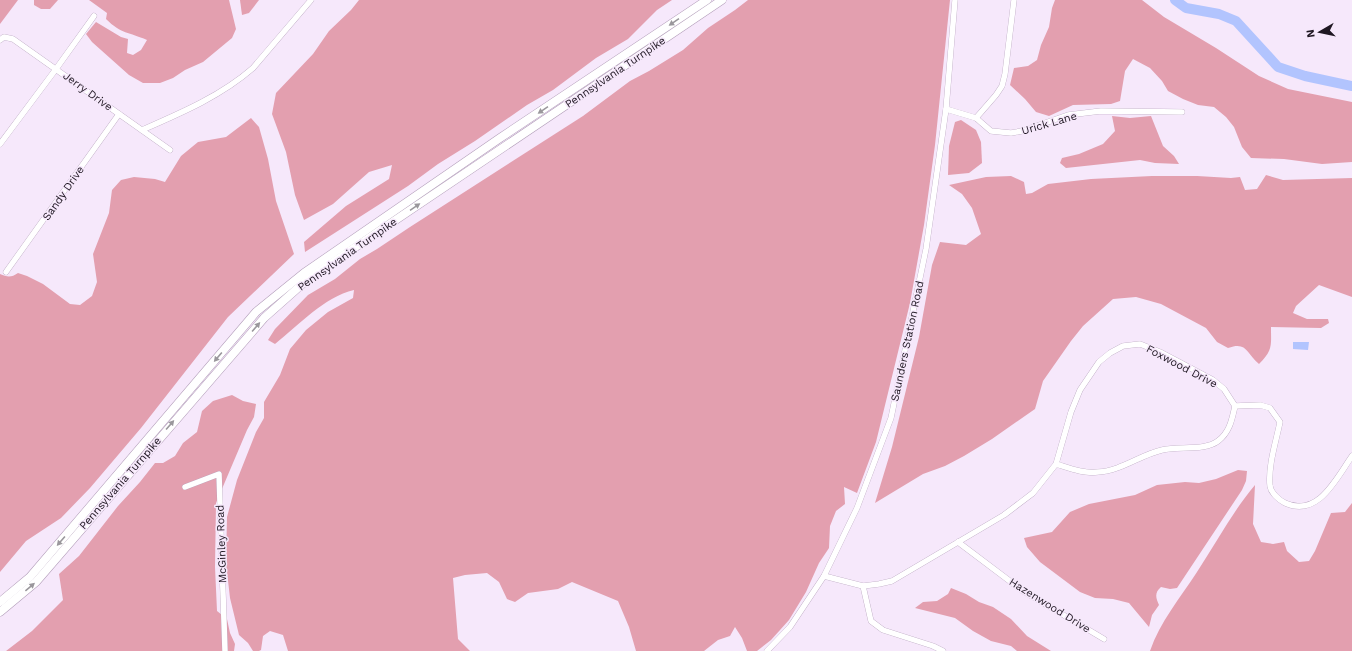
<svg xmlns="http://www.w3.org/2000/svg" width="1352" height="651" viewBox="0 0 1352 651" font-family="'Work Sans',sans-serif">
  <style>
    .forest { fill: #e39faf }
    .water { fill: #b2c4fe }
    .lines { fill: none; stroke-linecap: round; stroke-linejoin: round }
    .river { stroke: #b2c4fe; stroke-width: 10 }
    .minor-casing { stroke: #b29db9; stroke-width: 6 }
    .highway-casing { stroke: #b29db9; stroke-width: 9 }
    .minor { stroke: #fff; stroke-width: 5.5 }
    .highway { stroke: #fff; stroke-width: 8 }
    .oneway { fill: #9a979c }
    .labels { text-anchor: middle; stroke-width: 3; stroke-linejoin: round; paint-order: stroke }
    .street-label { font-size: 11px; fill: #1f1722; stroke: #f6e8fb }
  </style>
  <rect width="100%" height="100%" fill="#f6e8fb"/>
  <g class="forest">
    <polygon points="0,0 18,0 0,24"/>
    <polygon points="34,0 58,0 50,9 41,9 34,5"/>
    <path d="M89,0H229L236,29L232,38L203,62L185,70L173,78L160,83H143L129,75L92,42L86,34L96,22L121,37L128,39L127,53L133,55L141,50L147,40C129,32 121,34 106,19L107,13Z"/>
    <polygon points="240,0 259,0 249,13 242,15"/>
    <polygon points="359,0 672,0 657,10 628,39 596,58 553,90 527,105 475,141 438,164 408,186 305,252 304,242 346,206 389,179 392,165 369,172 333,204 304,220 295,195 286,152 272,114 276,93 313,54 329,31 351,10"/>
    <path d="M748,0H950L935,145L924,225L910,303L876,442L857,493L844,487L845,504L836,511L830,526L829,548L819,563L806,592L789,620L771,640L757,651H747L742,638L735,627L730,636L718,640L704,651H636L629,627L618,601L572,582L558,589L528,593L515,602L507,599L499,582L487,573L465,575L453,578L458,639L470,651H288L283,635L270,631L263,636L261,650L259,651H253L248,643L239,635L230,598L226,563L227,517L237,480L256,432L264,418V402L280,375L290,349L306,330L328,312L353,298L354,290C324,297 299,325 275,344L268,340L275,329L308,295L335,279L360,259L377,249L410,227L583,116L630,81L649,71L683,50L708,28L735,10Z"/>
    <polygon points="1055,0 1142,0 1164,17 1216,48 1259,76 1288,89 1352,102 1352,162 1322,164 1284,159 1251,158 1242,147 1234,127 1226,117 1214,107 1198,105 1183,99 1168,91 1162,81 1150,68 1133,59 1125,71 1120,101 1111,104 1073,105 1049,116 1036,112 1025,99 1010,85 1014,68 1028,66 1037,60 1041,45 1049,27 1052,8"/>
    <polygon points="1112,116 1130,118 1151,116 1163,146 1174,156 1179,164 1155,163 1140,160 1066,168 1060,163 1062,158 1079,154 1103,144 1115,131"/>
    <path d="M251,118L259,127L268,159L276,201L294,254L228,317L141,428L90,488L61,518L26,541L0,572V274C7,277 11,278 18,273L27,276L43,284L70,304L80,305L92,296L97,282L93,254L109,213L112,190L121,180L134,177L155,179L165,182L181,156L198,142L226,137Z"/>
    <polygon points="961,120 976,130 981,142 982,163 969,173 948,175 949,146 955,122"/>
    <path d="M1266,175L1283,180L1352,178V297L1319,285L1296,306L1293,313L1307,319H1328L1329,323L1321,328L1271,327C1271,346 1273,350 1259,364C1246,353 1247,341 1228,348L1217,342L1206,328L1161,304L1136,297L1113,299L1083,326L1071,341L1043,381L1035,409L992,439L964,456L945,466L923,474L875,503L892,447L919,337L932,265L940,242L966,245L981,234L972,208L962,194L949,185L986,177L1011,176L1024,182L1026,194L1032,193L1048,184L1091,179L1152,176H1197L1231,178L1240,177L1245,190L1257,189Z"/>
    <polygon points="232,395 243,401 256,404 254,417 247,430 216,503 215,567 217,611 227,619 230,633 235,644 234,651 6,651 32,631 63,600 59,574 79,556 118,506 140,482 155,463 163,463 175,456 183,443 197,432 202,411 213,401"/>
    <path d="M1238,470L1247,471L1246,481L1242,490L1177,588L1170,589L1161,587C1154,593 1156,598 1159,605L1152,615L1149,627L1129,603L1113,599L1095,598L1080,592L1040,562L1027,547L1024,538L1052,532L1070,512L1089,504L1135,495L1157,485L1185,482L1199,483L1216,479Z"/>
    <path d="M1255,485L1253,524L1261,542L1273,544L1284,542L1287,551L1299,562L1309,561L1315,551L1331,513L1345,512L1352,503V651H1150C1160,622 1180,598 1197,572C1216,543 1233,511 1255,485Z"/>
    <polygon points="951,588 966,594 979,602 993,607 1011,619 1027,636 1051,651 1017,651 1011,646 991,641 973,631 955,618 915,608 923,602 937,601 948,594"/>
  </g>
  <polygon class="water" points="1293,342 1309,342 1308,350 1293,349"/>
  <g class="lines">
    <polyline class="river" points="1175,0 1186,8 1219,14 1236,21 1278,67 1305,76 1352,86"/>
    <g class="minor-casing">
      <g id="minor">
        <polyline points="0,40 4,37 13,39 170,150"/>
        <polyline points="946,109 976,118 991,131 1011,133 1022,131 1068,115 1101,111 1182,112"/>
        <polyline points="976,118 996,95 1002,86 1005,74 1014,0"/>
        <path d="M142,130C181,113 221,96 253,68L311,0"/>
        <polyline points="0,144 56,69 94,16"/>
        <polyline points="6,272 119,114"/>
        <path d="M1235,406L1260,405L1270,408L1280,422C1276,442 1268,465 1270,486C1271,493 1279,500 1285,503C1318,518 1336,479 1352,456"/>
        <polyline points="185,487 219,474 225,651"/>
        <polyline points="958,542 1023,591 1104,639"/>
        <path d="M824,576L863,586L879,584L892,581L1004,515L1033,493L1056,464L1071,412L1080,390L1099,362L1110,353L1123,346L1140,344L1160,352L1196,371L1213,380L1224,389L1235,406C1232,419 1230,432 1218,441C1205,451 1179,446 1162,450C1140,455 1121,471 1098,472C1084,474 1069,468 1056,464"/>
        <polyline points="863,586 871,621 883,630 933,646 943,651"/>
        <polyline points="767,651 790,627 824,576 857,508 891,418 926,249 946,109 955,0"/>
      </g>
    </g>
    <g class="highway-casing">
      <g id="highway">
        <polyline points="0,602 30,577 256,312 304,273 500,138 707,0"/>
        <polyline points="0,612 36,582 264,318 308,279 722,0"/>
      </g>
    </g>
    <use href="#minor" class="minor"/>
    <use href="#highway" class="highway"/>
  </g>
  <defs><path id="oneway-solid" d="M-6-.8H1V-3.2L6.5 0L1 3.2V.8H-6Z"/></defs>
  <g class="oneway">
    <use href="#oneway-solid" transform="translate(674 22) rotate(146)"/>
    <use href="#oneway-solid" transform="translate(543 110) rotate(146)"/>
    <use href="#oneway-solid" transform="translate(415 207) rotate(-34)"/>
    <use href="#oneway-solid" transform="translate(256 327) rotate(-49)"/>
    <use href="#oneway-solid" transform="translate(218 357) rotate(130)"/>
    <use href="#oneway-solid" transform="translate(170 425) rotate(-49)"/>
    <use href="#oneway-solid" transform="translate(61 541) rotate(131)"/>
    <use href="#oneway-solid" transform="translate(30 587) rotate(-40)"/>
  </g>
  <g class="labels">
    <g class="street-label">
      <text transform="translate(615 72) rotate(-34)" y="4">Pennsylvania Turnpike</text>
      <text transform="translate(88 91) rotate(36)" y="4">Jerry Drive</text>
      <text transform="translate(1049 123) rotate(-16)" y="4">Urick Lane</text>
      <text transform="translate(63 193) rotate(-55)" y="4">Sandy Drive</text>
      <text transform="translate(347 254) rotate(-35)" y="4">Pennsylvania Turnpike</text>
      <text transform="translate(907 341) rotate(-78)" y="4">Saunders Station Road</text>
      <text transform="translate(1182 366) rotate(28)" y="4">Foxwood Drive</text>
      <text transform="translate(120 483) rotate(-49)" y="4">Pennsylvania Turnpike</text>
      <text transform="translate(221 544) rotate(-92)" y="4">McGinley Road</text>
      <text transform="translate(1050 605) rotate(32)" y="4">Hazenwood Drive</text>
    </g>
  </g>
  <g transform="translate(1320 32) rotate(261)" stroke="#f6e8fb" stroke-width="3" paint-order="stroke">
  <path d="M0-3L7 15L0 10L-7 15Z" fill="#1f1722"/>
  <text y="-6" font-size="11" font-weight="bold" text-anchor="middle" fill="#1f1722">N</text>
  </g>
</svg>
